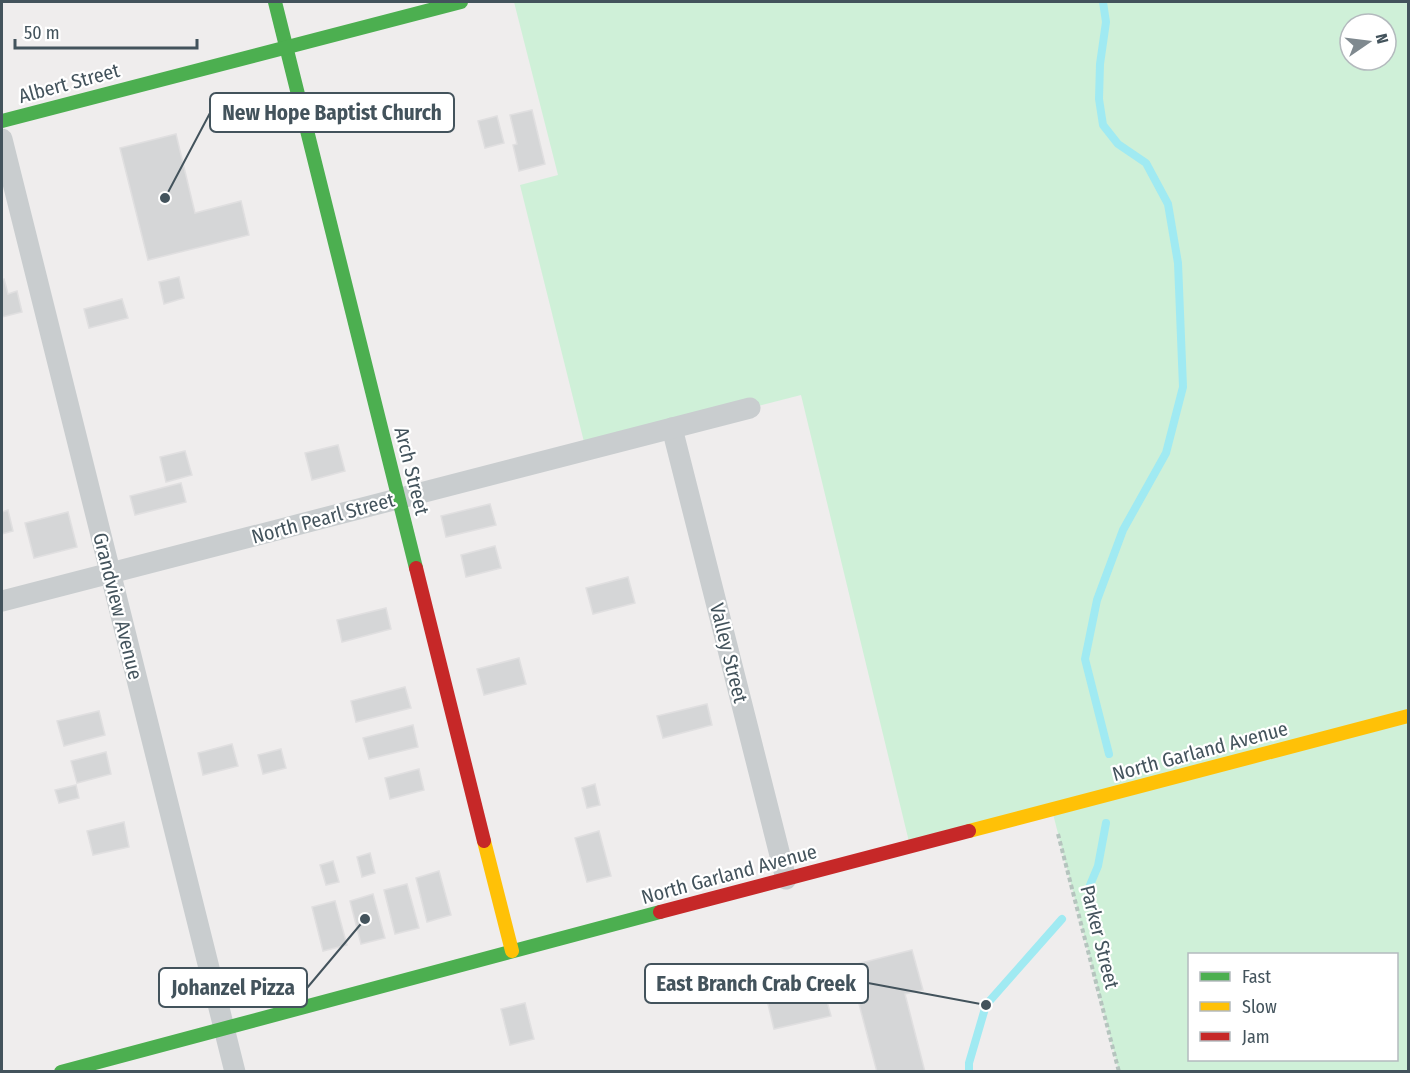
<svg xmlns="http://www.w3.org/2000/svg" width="1410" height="1073" viewBox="0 0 1410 1073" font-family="'Fira Sans Condensed',sans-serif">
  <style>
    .green { fill: #cff0d8; fill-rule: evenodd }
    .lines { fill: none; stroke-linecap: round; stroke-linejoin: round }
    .stream { stroke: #a0eaf2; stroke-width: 8 }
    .building { fill: #d5d6d7; stroke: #e0dfe0; stroke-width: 1.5 }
    .path { stroke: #b5c4be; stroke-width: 4; stroke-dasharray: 4.5 3; stroke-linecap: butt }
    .street { stroke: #c9cdcf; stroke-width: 21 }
    .fast { stroke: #4caf50; stroke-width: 14 }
    .slow { stroke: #ffc107; stroke-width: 14 }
    .jam { stroke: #c62828; stroke-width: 14 }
    .labels { text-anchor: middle; stroke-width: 4.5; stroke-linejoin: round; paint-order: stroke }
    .street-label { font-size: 20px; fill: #43535c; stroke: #fff }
    .leader { fill: none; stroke: #43535c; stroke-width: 2 }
    .callout-dot { fill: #43535c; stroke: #fff; stroke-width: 2 }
    .callout { fill: #fff; stroke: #43535c; stroke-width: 2 }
    .callout-label { font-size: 21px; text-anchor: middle; font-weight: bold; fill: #43535c }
  </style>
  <rect width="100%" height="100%" fill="#efeded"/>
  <path class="green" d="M514,2H1408V1071H1119L1052,810L910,846L801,395L586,450L520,185L558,175ZM1350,24H1386V60H1350ZM1190,954H1396V1060H1190Z"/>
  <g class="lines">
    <g class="stream">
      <polyline points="1103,2 1106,22 1100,64 1099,99 1103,125 1118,144 1146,163 1168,204 1178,263 1183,387 1166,453 1123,530 1097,600 1085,659 1109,754"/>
      <polyline points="1090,885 1098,866 1106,823"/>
      <polyline points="969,1072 969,1063 986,1005 1062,919"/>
    </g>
  </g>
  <g class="building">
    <polygon points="532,110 545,164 519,171 513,145 517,144 510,115"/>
    <polygon points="497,116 504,143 485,148 478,121"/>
    <polygon points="176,134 195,213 241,201 249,235 148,260 120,148"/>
    <polygon points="179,277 184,298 164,304 159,282"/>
    <polygon points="4,279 8,294 17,291 22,312 2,317 2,280"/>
    <polygon points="122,299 128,318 89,328 84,309"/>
    <polygon points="338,445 345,471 312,480 305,453"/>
    <polygon points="185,451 192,475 166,482 160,457"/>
    <polygon points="181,483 186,502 135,515 130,496"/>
    <polygon points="490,504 496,525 446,537 441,516"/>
    <polygon points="8,510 13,531 2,534 2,512"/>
    <polygon points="68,512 77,547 34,558 25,523"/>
    <polygon points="495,546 501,568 466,577 461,555"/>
    <polygon points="628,577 635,603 593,614 586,588"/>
    <polygon points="386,608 391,629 342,642 337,620"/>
    <polygon points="519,658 526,684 484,695 477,669"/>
    <polygon points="405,687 411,708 356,722 351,701"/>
    <polygon points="707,704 712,725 663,738 657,716"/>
    <polygon points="99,711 105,735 64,746 57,721"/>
    <polygon points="413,725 418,747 369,759 363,738"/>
    <polygon points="232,744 238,766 203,775 198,753"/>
    <polygon points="281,749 286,768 263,774 258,755"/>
    <polygon points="106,752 111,774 77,783 71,761"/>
    <polygon points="419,769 424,790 390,799 385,778"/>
    <polygon points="595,784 600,805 587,808 582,788"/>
    <polygon points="76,785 79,798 59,803 55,790"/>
    <polygon points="124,822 129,847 93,855 87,831"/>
    <polygon points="599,831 611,876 587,882 575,838"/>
    <polygon points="370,853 375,873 362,877 357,857"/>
    <polygon points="333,861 339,882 326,885 320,865"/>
    <polygon points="439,871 451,915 427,922 416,878"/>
    <polygon points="407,884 419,928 395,934 384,890"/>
    <polygon points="373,894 385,938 361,944 350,901"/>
    <polygon points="335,901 347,945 323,951 312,907"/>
    <polygon points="912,950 923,990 905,994 925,1072 877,1072 849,966"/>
    <polygon points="822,983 831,1016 774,1029 766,996"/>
    <polygon points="525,1003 534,1039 510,1045 501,1009"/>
  </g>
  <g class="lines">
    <polyline class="path" points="1058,834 1119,1072"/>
    <g class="street">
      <polyline points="2,139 235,1072"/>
      <polyline points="672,428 786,879"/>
      <polyline points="2,601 750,408"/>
    </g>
    <g class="fast">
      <polyline points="275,2 416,568"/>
      <polyline points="2,121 461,2"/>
      <polyline points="61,1072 660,912"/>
    </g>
    <g class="slow">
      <polyline points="969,831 1408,716"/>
      <polyline points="484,841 512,951"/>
    </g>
    <g class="jam">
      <polyline points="416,568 484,841"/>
      <polyline points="660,912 969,831"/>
    </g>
  </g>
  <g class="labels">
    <g class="street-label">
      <text transform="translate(69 83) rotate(-15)" y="7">Albert Street</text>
      <text transform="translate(412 471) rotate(76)" y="7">Arch Street</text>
      <text transform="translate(323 518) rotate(-15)" y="7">North Pearl Street</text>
      <text transform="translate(118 606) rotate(76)" y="7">Grandview Avenue</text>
      <text transform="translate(729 653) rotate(76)" y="7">Valley Street</text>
      <text transform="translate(1200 751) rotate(-15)" y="7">North Garland Avenue</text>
      <text transform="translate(729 874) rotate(-15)" y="7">North Garland Avenue</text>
      <text transform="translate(1100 937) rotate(76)" y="7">Parker Street</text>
    </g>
  </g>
  <path class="leader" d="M165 198L210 113M986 1005L868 983M365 919L307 988"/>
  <g class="callout-dot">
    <circle cx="165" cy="198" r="6"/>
    <circle cx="986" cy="1005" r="6"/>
    <circle cx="365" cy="919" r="6"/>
  </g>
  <g class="callout">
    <rect x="210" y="93" width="244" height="39" rx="6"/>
    <rect x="645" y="964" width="223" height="39" rx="6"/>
    <rect x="159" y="968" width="148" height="39" rx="6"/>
  </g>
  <g class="callout-label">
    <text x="332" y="120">New Hope Baptist Church</text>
    <text x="756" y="991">East Branch Crab Creek</text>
    <text x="233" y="995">Johanzel Pizza</text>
  </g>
  <rect width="1410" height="1073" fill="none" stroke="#43535c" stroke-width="6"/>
  <rect x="1188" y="953" width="210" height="108" fill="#ffffff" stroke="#b4babe" stroke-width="1.5"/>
  <rect x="1200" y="972" width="30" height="9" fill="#4caf50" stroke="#b4babe" stroke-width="1.5"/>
  <text x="1242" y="983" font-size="18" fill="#43535c">Fast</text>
  <rect x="1200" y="1002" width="30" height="9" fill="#ffc107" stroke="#b4babe" stroke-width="1.5"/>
  <text x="1242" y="1013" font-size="18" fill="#43535c">Slow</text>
  <rect x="1200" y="1032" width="30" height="9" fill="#c62828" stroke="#b4babe" stroke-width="1.5"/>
  <text x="1242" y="1043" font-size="18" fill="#43535c">Jam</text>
  <g transform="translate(1368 42) rotate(76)"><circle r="28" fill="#ffffff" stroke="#b4babe" stroke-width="1.5"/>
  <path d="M0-4.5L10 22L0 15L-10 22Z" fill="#7f898f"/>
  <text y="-9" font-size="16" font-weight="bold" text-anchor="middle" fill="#43535c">N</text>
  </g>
  <path d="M15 39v9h182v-9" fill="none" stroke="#43535c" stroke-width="3"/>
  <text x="24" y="39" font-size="18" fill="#43535c" stroke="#ffffff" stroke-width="4.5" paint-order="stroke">50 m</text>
</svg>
